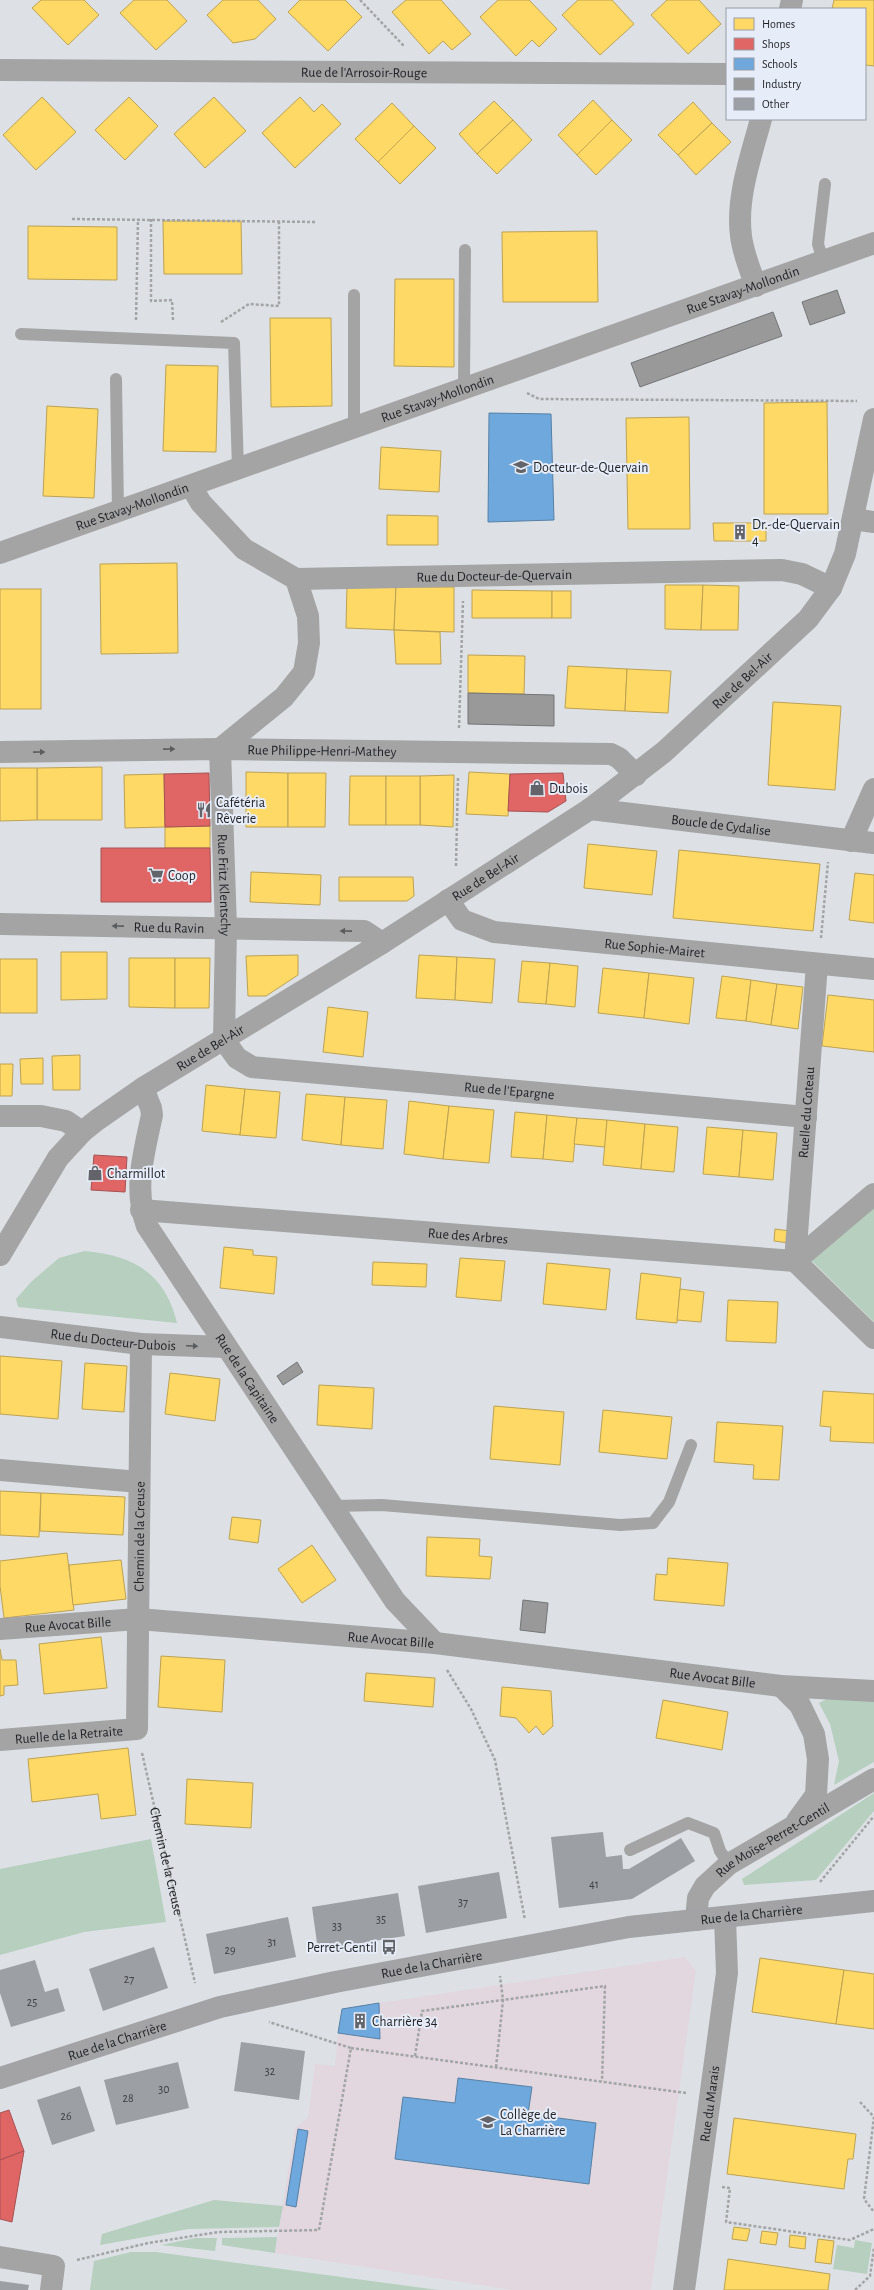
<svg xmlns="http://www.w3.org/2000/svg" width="874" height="2290" viewBox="0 0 874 2290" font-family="'Alegreya Sans',sans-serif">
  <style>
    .education { fill: #e2d7de }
    .green { fill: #b6cfbe }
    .homes { fill: #ffd966; stroke: #bca252 }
    .shops { fill: #e06666; stroke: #a65152 }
    .schools { fill: #6fa8dc; stroke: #5780a5 }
    .industry { fill: #999; stroke: #747576 }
    .building { fill: #9c9fa3 }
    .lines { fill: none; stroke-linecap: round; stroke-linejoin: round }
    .path { stroke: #a3a4a5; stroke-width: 2.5; stroke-dasharray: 3 2; stroke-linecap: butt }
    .lane { stroke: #a5a4a4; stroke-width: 12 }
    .street { stroke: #a5a4a4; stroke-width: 22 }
    .secondary { stroke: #a3a3a5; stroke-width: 22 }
    .oneway { fill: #5b5c5e }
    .labels { text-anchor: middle; stroke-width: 4; stroke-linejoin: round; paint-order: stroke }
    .number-label { font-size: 12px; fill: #3e4044 }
    .street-label { font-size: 14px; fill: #1f2125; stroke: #e7edf8 }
    .poi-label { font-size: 14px; fill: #1f2125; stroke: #e7edf8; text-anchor: start }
  </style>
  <rect width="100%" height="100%" fill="#dde1e6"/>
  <polygon class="education" points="685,1957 696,1971 651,2290 512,2290 275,2253 295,2128 308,2117 315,2064 335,2066 338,2033 379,2039 379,2003"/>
  <g class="green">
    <polygon points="874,1207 874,1322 812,1261"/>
    <path d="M84,1251C133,1255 165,1273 177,1323L18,1307L16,1299L32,1281L59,1258Z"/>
    <polygon points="829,1698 874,1701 874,1762 834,1785 839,1761 830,1724 819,1703"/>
    <polygon points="874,1793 874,1811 816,1880 744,1885 742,1879"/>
    <polygon points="151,1839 166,1922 84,1932 0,1955 0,1869"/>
    <polygon points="214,2200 283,2206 279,2227 189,2229 100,2245 102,2234"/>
    <polygon points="277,2237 275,2253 222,2245 222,2238"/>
    <polygon points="195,2238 217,2238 215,2251 161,2245"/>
    <polygon points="855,2240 872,2243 867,2274 833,2269 837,2245 854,2248"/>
    <polygon points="131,2252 156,2252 438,2290 90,2290 94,2261"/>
  </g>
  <g class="homes">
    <polygon points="41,0 84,0 99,15 68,45 32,8"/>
    <polygon points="134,0 167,0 187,21 156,50 120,13"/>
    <polygon points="223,0 258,0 276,19 255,39 233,43 207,15"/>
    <polygon points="300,0 345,0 362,17 328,51 288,12"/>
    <polygon points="406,0 441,0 471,34 452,50 443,41 429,54 392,12"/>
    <polygon points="498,0 529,0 557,29 539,47 532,40 516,56 480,17"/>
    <polygon points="578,0 612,0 634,24 600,55 562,15"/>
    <polygon points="667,0 699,0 721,24 688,54 651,15"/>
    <polygon points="834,0 874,0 874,66 865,65 865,9 832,9"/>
    <polygon points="42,97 76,132 36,170 3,135"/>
    <polygon points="129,97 158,126 125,160 95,130"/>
    <polygon points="214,97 246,131 205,168 174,134"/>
    <polygon points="300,97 314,112 322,104 341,124 295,168 262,133"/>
    <polygon points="593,100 612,120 577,155 558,135"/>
    <polygon points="494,101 513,120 477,154 459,134"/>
    <polygon points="693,102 712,123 678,155 658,135"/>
    <polygon points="392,103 414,126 378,162 355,139"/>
    <polygon points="513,120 532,140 497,174 477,154"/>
    <polygon points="612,120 632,140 596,175 577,155"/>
    <polygon points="712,123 731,142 696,175 678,155"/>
    <polygon points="414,126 436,148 400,184 378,162"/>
    <polygon points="163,221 241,221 242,274 164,274"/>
    <polygon points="28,226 117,227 117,280 28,279"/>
    <polygon points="597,231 598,302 503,302 502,232"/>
    <polygon points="395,279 454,279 454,367 394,366"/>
    <polygon points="270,318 331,318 332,406 271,407"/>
    <polygon points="166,365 218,366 216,452 163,451"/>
    <polygon points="827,402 828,514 764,514 764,403"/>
    <polygon points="47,406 98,409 94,498 43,496"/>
    <polygon points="689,417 690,529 628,529 626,418"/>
    <polygon points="381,447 441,451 439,492 379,489"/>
    <polygon points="387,515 438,516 438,545 387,545"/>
    <polygon points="713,523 766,523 766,541 714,541"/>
    <polygon points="177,563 178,653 101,654 100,564"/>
    <polygon points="347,585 396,587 394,630 346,628"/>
    <polygon points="665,585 703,585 701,630 665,629"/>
    <polygon points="703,585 739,586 738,630 701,630"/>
    <polygon points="396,587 454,587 454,632 394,630"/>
    <rect x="0" y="589" width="41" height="120"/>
    <polygon points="472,590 552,591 552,618 472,618"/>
    <rect x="552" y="591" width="19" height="27"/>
    <polygon points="394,630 440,632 441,664 396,664"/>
    <polygon points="468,655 525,656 524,694 468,693"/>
    <polygon points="568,666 627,669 625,711 565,708"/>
    <polygon points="627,669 671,671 668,713 625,711"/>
    <polygon points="773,702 841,706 835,790 768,785"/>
    <polygon points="102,767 102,820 37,820 37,768"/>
    <polygon points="0,768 37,768 37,820 0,821"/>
    <polygon points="246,772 288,773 288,827 246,827"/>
    <polygon points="469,772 510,774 508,816 466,814"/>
    <polygon points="288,773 326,773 325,827 288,827"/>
    <polygon points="164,774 165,827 125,828 124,775"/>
    <polygon points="454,775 453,827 420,825 420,776"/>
    <polygon points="350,776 386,776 386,825 349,825"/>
    <rect x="386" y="776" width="34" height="49"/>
    <polygon points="210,826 210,848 165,848 165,827"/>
    <polygon points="588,844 657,851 652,895 584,888"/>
    <polygon points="679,850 820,864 813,931 673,918"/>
    <polygon points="251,872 321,875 320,905 250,902"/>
    <polygon points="855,873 874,875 874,923 849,920"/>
    <polygon points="339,877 413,877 414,896 407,901 339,901"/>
    <polygon points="61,952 107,952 107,999 61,1000"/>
    <polygon points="298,955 298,975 266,996 248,996 246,956"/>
    <polygon points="419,955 457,957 455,1000 416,998"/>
    <polygon points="457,957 495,959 492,1003 455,1000"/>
    <polygon points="129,958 175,958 175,1008 129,1007"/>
    <polygon points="175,958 210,958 209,1008 175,1008"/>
    <rect x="0" y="959" width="37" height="54"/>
    <polygon points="522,961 550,963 546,1004 518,1002"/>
    <polygon points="550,963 578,966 575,1007 546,1004"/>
    <polygon points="603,968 649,973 644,1018 598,1013"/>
    <polygon points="649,973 694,978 689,1024 644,1018"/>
    <polygon points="722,976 751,980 746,1021 716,1018"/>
    <polygon points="751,980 777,984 771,1025 746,1021"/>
    <polygon points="777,984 803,987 798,1029 771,1025"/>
    <polygon points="828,995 874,1000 874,1052 822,1046"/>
    <polygon points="328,1007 368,1012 363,1057 323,1052"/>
    <polygon points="80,1055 80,1090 53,1090 52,1056"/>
    <polygon points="43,1058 43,1084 21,1084 20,1059"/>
    <polygon points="0,1064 13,1064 12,1096 0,1096"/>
    <polygon points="206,1085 245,1089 240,1135 202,1131"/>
    <polygon points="245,1089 280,1092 276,1138 240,1135"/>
    <polygon points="306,1094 345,1097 341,1145 302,1140"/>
    <polygon points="345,1097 387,1100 383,1149 341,1145"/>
    <polygon points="409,1101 449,1106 443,1159 404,1154"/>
    <polygon points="449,1106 494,1110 489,1163 443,1159"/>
    <polygon points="515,1112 547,1115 543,1159 511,1157"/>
    <polygon points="547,1115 577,1118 573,1162 543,1159"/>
    <polygon points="577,1118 607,1120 605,1147 574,1144"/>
    <polygon points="607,1120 645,1124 641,1169 603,1165"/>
    <polygon points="645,1124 678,1127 674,1172 641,1169"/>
    <polygon points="707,1127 743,1130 739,1177 703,1174"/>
    <polygon points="743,1130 777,1133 773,1180 739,1177"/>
    <polygon points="775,1229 790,1231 789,1243 774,1241"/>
    <polygon points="224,1247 253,1250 253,1255 277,1257 274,1294 220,1288"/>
    <polygon points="460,1258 505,1261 501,1301 456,1297"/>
    <polygon points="373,1262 427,1264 426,1287 372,1285"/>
    <polygon points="547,1263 610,1269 606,1310 543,1304"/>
    <polygon points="641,1273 681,1278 677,1323 636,1319"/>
    <polygon points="680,1289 704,1292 701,1322 677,1320"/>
    <polygon points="728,1300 778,1302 776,1343 726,1341"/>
    <polygon points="0,1356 62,1361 58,1419 0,1414"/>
    <polygon points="85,1363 127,1366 124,1412 82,1409"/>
    <polygon points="170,1373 220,1379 215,1421 165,1414"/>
    <polygon points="319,1385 374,1388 372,1429 317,1425"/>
    <polygon points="823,1391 874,1394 874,1443 830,1441 831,1427 820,1426"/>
    <polygon points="494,1406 564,1412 560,1465 490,1459"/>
    <polygon points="603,1410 672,1417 667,1459 599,1452"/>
    <polygon points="717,1422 783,1426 779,1480 753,1479 754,1465 714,1462"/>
    <polygon points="0,1491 41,1493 39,1537 0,1535"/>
    <polygon points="41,1493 125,1497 123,1535 40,1531"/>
    <polygon points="232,1517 261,1520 258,1543 229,1539"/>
    <polygon points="427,1537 480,1539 479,1556 492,1557 490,1579 426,1576"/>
    <polygon points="312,1545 336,1580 302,1603 278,1569"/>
    <polygon points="67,1553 74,1610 4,1618 0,1586 0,1561"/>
    <polygon points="668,1558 728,1563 724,1606 654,1600 656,1574 667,1575"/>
    <polygon points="121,1560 126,1599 73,1605 69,1565"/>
    <polygon points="101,1637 107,1688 44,1694 39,1644"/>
    <polygon points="0,1649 2,1660 16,1660 18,1685 4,1686 4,1695 0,1696"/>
    <polygon points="161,1656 225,1660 222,1712 158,1707"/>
    <polygon points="366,1673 435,1678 433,1707 364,1701"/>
    <polygon points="502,1687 551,1691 553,1726 543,1735 536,1726 529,1733 516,1718 500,1716"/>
    <polygon points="663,1700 728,1712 722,1750 656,1738"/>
    <polygon points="128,1748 136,1815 101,1819 98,1794 32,1802 28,1759"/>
    <polygon points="187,1779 253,1783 251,1828 185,1824"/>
    <polygon points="760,1958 844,1970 836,2024 752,2012"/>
    <polygon points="844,1970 874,1974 874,2029 836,2024"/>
    <polygon points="734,2118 856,2134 853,2159 848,2159 844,2189 727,2174"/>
    <polygon points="734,2227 750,2229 747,2241 732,2239"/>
    <polygon points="762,2231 778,2233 776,2245 760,2243"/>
    <polygon points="790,2235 806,2237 805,2249 789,2247"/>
    <polygon points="818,2239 834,2241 831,2264 815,2262"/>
    <polygon points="728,2259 830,2274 828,2290 724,2290"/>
  </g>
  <g class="shops">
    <polygon points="209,773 210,826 165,827 164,774"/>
    <polygon points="563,773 566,801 548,812 508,811 510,774"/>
    <polygon points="101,848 210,848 211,902 101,902"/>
    <polygon points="94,1155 127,1157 125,1192 91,1190"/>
    <polygon points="9,2110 24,2151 0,2160 0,2113"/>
    <polygon points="24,2151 12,2222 0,2219 0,2160"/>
  </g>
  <g class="schools">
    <polygon points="489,413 551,414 554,520 488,522"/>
    <polygon points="379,2003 380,2039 338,2033 342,2009"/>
    <polygon points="458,2078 532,2087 528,2114 596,2123 589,2184 395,2159 403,2097 455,2103"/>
    <polygon points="298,2129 308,2131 296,2207 286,2205"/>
  </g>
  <g class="industry">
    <polygon points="837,290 845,313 810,325 802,302"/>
    <polygon points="773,312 782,336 640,387 631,363"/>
    <polygon points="468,693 554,695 554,726 468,724"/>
    <polygon points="297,1362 303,1372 283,1385 277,1376"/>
    <polygon points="523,1600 548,1603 545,1633 520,1630"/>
  </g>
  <g class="building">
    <polygon points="603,1832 606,1857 622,1855 623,1869 629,1869 681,1838 695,1861 632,1899 559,1908 551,1837"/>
    <polygon points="499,1872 507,1918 426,1933 418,1886"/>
    <polygon points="398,1893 405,1936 318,1950 312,1907"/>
    <polygon points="288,1917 296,1957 214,1974 206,1934"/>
    <polygon points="154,1947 168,1988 103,2011 89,1969"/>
    <polygon points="35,1960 45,1992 58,1988 65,2011 11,2027 0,1993 0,1970"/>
    <polygon points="241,2042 305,2051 299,2100 234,2091"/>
    <polygon points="178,2062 189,2108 116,2125 104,2080"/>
    <polygon points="80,2086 95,2131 52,2145 37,2100"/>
    <polygon points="0,2281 29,2285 28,2290 0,2290"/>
  </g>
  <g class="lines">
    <g class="path">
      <polyline points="360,0 404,46"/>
      <polyline points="72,219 316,222"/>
      <polyline points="151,219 151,301 172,300 173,320"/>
      <polyline points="136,320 138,219"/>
      <polyline points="221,322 249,304 279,306 279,221"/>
      <polyline points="527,393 539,399 857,401"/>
      <polyline points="459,728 463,601"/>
      <polyline points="456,866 458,777"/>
      <polyline points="821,938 828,862"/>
      <polyline points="447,1670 471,1709 495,1760 525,1920"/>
      <path id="s1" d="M142,1753L195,1983"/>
      <polyline points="820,1882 874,1816"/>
      <polyline points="351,2048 686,2093"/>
      <polyline points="415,2056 422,2011 605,1986 602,2081"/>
      <polyline points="496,2067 503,2000 500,1976"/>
      <polyline points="860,2102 874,2117 864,2199 874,2212"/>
      <polyline points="722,2187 730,2188 726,2222 850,2240 874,2229"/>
      <polyline points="77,2260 148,2243 219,2232 319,2230 351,2048 269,2022"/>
      <polyline points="855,2290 870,2276 874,2248"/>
    </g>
    <g class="lane">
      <polyline points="823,261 818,244 825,184"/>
      <polyline points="354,295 354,428"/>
      <polyline points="21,334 234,343 238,469"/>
      <polyline points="116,379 118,511"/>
      <polyline points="464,388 465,250"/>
      <polyline points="332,1506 382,1505 620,1525 653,1523 669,1502 691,1445"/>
      <polyline points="630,1850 688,1823 714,1833 720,1851 729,1864"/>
    </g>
    <g class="street">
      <polyline points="790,9 792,0"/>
      <path id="s2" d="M0,70L727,74"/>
      <path d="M756,286C750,270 743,253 741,236C736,197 751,157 761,119"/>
      <path id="s3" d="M191,486L201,503L244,549L296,579L782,570L802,574L831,588"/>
      <polyline points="853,519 874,522"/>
      <path id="s4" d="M0,553L874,243"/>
      <path id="s5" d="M220,749L226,928L224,1040"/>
      <polyline points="220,749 284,697 304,672 309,643 308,616 296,579"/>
      <path id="s6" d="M0,752L220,749L611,754L619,758L636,775"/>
      <path id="s7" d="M590,809L874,843"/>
      <polyline points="851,841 874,789"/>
      <path id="s8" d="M448,900L462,920L494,932L874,969"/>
      <path id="s9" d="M0,924L364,931L382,943"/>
      <path id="s10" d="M224,1040L237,1058L252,1067L806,1117"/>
      <path id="s11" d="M143,1088L151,1108L152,1115C144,1153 133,1189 147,1226L395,1601L435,1643"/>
      <polyline points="0,1116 41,1116 66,1121 82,1132"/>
      <polyline points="874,1194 795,1261 874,1338"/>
      <path id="s12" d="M141,1210L795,1261L817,964"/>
      <path id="s13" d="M0,1255L58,1158L82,1132L97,1120L143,1088L382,943L590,809L664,752L808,619L831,588L845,554L874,419"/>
      <path id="s14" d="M0,1327L141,1344L226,1347"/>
      <polyline points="0,1470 139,1482"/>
      <path id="s15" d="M0,1629L138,1619L435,1643L781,1686L874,1691"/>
      <polyline points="781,1686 800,1705 814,1734 818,1759 816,1795 797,1821"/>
      <path id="s16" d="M0,1740L137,1729L141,1344"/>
      <path id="s17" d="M696,1920L698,1898L705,1886L729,1864L874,1779"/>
      <polyline points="0,2257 54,2266 51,2290"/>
      <path id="s18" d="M684,2290L727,1973L725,1918"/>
    </g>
    <path class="secondary" id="s19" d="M0,2078L220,2007L335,1982L629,1927L874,1901"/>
  </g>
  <defs><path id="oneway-solid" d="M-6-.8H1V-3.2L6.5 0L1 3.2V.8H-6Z"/></defs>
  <g class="oneway">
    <use href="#oneway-solid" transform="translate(169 749) rotate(-1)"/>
    <use href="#oneway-solid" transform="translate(39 752) rotate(-1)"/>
    <use href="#oneway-solid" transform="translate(118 926) rotate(-179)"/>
    <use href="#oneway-solid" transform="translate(346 931) rotate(-179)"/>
    <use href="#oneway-solid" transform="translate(192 1346) rotate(2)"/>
  </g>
  <defs>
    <g id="school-bare" transform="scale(1.2)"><path d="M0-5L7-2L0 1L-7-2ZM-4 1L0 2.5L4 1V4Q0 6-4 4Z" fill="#626469" stroke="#e7edf8" stroke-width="2.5" paint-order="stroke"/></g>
    <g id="building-bare" transform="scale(1.2)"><path d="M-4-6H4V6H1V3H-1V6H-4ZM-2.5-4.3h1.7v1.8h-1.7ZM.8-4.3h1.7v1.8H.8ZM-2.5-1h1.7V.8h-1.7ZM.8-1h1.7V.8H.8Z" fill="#626469" stroke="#e7edf8" stroke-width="2.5" paint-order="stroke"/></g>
    <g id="shop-bare" transform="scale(1.2)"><path d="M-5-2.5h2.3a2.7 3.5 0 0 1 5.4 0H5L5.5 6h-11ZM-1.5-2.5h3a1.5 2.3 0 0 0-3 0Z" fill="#626469" stroke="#e7edf8" stroke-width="2.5" paint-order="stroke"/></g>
    <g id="restaurant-bare" transform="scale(1.2)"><path d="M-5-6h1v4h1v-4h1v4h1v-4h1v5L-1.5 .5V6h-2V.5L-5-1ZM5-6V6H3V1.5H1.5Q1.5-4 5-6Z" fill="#626469" stroke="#e7edf8" stroke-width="2.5" paint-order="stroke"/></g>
    <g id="supermarket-bare" transform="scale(1.2)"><path d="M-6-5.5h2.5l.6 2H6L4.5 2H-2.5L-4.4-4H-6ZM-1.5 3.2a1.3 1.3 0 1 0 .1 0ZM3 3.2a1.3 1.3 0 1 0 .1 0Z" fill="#626469" stroke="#e7edf8" stroke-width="2.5" paint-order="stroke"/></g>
    <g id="bus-bare" transform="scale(1.2)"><path d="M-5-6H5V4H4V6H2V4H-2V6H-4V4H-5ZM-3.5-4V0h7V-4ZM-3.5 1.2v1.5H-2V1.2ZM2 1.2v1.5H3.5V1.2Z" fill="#626469" stroke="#e7edf8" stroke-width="2.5" paint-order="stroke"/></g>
  </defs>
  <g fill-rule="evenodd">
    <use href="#school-bare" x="521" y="467"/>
    <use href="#building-bare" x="740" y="532"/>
    <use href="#shop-bare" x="537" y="788"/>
    <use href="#restaurant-bare" x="204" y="810"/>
    <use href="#supermarket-bare" x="156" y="875"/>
    <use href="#shop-bare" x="95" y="1173"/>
    <use href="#bus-bare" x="389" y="1947"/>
    <use href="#building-bare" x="360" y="2021"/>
    <use href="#school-bare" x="488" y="2122"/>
  </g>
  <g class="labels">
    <g class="number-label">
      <text x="594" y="1888">41</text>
      <text x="463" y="1906">37</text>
      <text x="381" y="1923">35</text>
      <text x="337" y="1930">33</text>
      <text x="272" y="1946">31</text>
      <text x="230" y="1954">29</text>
      <text x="129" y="1983">27</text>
      <text x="32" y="2006">25</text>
      <text x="270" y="2075">32</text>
      <text x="164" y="2093">30</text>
      <text x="128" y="2102">28</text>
      <text x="66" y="2120">26</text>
    </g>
    <g class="street-label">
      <text dy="5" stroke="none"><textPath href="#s2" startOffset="364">Rue de l'Arrosoir-Rouge</textPath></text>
      <text dy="5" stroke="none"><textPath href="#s4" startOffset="788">Rue Stavay-Mollondin</textPath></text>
      <text dy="5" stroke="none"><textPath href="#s4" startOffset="464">Rue Stavay-Mollondin</textPath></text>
      <text dy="5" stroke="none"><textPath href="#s4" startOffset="140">Rue Stavay-Mollondin</textPath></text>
      <text dy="5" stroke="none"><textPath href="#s3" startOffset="341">Rue du Docteur-de-Quervain</textPath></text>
      <text dy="5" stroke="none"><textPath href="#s13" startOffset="950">Rue de Bel-Air</textPath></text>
      <text dy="5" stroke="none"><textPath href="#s6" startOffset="322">Rue Philippe-Henri-Mathey</textPath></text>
      <text dy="5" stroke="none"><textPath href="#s7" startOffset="132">Boucle de Cydalise</textPath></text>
      <text dy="5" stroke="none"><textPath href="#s13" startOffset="626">Rue de Bel-Air</textPath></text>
      <text dy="5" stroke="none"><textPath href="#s5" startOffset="136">Rue Fritz Klentschy</textPath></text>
      <text dy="5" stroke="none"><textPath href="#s9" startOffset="169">Rue du Ravin</textPath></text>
      <text dy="5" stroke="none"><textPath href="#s8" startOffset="220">Rue Sophie-Mairet</textPath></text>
      <text dy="5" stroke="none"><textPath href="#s13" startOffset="302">Rue de Bel-Air</textPath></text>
      <text dy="5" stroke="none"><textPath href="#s10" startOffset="298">Rue de l'Epargne</textPath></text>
      <text dy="5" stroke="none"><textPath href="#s12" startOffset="805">Ruelle du Coteau</textPath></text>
      <text dy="5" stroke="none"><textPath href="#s12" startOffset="328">Rue des Arbres</textPath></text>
      <text dy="5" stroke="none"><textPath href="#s14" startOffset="114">Rue du Docteur-Dubois</textPath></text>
      <text dy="5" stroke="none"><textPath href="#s11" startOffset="324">Rue de la Capitaine</textPath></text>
      <text dy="5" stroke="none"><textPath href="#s16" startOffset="330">Chemin de la Creuse</textPath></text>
      <text dy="5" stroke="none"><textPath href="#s15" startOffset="68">Rue Avocat Bille</textPath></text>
      <text dy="5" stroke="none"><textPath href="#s15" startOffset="392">Rue Avocat Bille</textPath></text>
      <text dy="5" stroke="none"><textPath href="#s15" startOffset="716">Rue Avocat Bille</textPath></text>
      <text dy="5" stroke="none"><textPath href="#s16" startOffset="69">Ruelle de la Retraite</textPath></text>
      <text dy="5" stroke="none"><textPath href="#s17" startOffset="118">Rue Moïse-Perret-Gentil</textPath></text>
      <text dy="5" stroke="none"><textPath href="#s1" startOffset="111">Chemin de la Creuse</textPath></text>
      <text dy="5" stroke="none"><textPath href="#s19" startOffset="771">Rue de la Charrière</textPath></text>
      <text dy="5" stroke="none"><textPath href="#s19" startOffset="447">Rue de la Charrière</textPath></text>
      <text dy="5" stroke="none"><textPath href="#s19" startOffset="123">Rue de la Charrière</textPath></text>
      <text dy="5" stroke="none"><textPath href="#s18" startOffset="188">Rue du Marais</textPath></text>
    </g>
    <g class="poi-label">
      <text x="533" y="472">Docteur-de-Quervain</text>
      <text x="752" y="529">Dr.-de-Quervain<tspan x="752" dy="16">4</tspan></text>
      <text x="549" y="793">Dubois</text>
      <text x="216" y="807">Cafétéria<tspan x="216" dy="16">Rêverie</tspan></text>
      <text x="168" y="880">Coop</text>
      <text x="107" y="1178">Charmillot</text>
      <text x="377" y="1952" text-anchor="end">Perret-Gentil</text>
      <text x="372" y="2026">Charrière 34</text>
      <text x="500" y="2119">Collège de<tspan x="500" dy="16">La Charrière</tspan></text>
    </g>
  </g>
  <rect x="726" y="8" width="140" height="112" fill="#e7edf8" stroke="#979ba4"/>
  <rect x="734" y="18" width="20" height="12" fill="#ffd966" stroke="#979ba4"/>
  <text x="762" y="28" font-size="12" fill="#1f2125">Homes</text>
  <rect x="734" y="38" width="20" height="12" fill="#e06666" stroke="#979ba4"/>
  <text x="762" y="48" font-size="12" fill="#1f2125">Shops</text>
  <rect x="734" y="58" width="20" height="12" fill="#6fa8dc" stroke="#979ba4"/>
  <text x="762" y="68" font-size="12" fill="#1f2125">Schools</text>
  <rect x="734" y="78" width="20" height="12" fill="#999999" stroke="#979ba4"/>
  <text x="762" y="88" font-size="12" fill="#1f2125">Industry</text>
  <rect x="734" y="98" width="20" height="12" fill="#9c9fa3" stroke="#979ba4"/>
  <text x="762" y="108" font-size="12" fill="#1f2125">Other</text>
</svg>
